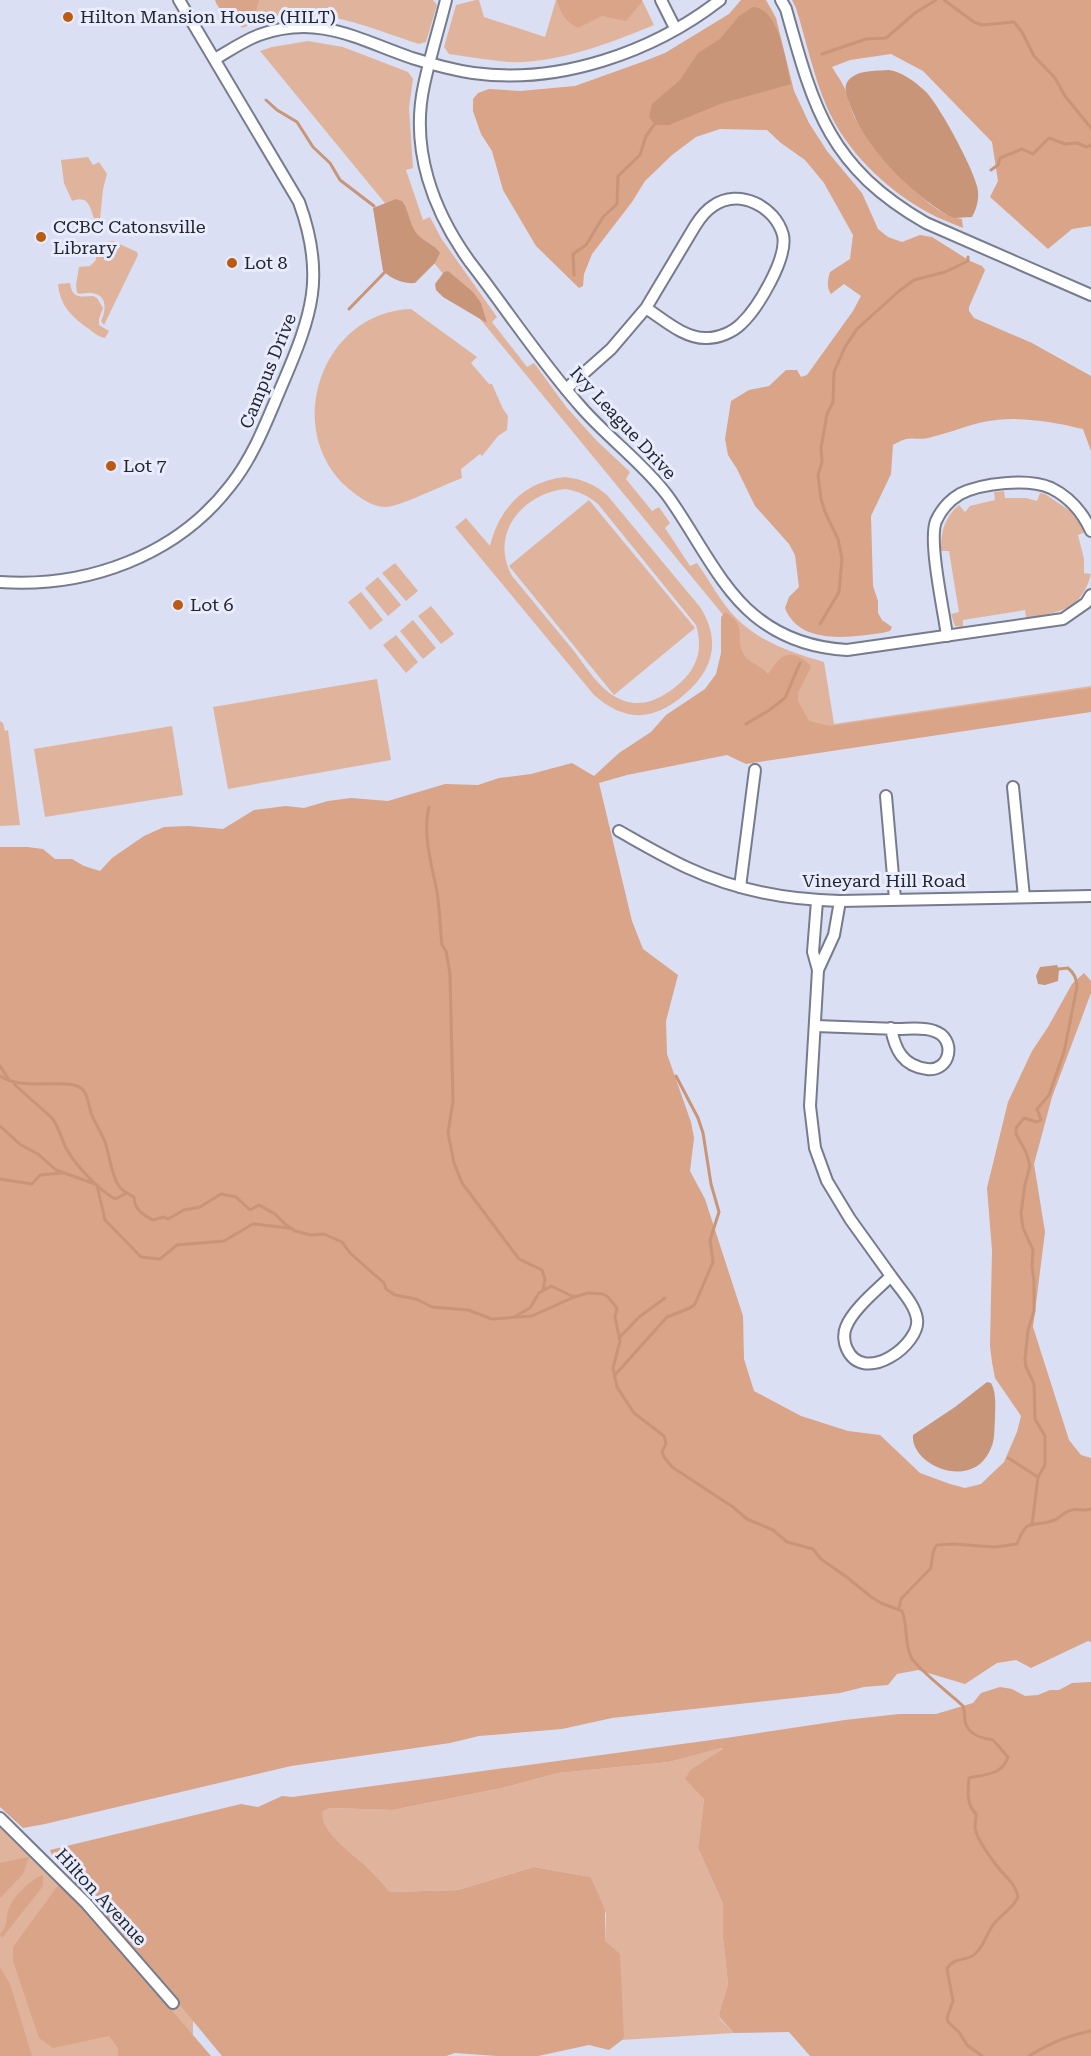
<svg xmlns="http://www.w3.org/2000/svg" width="1091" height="2056" viewBox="0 0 1091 2056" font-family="'Roboto Serif',serif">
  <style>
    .green { fill: #e0b49c; fill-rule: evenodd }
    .forest { fill: #d9a487 }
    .water { fill: #c99578 }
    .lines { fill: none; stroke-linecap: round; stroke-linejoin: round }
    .stream { stroke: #c99578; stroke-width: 3 }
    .minor-casing { stroke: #767b8d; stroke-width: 14 }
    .minor { stroke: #fff; stroke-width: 10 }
    .poi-dot { fill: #ba5a13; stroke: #e8ecfd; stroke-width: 2 }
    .labels { text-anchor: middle; stroke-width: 6; stroke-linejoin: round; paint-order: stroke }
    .poi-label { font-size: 18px; fill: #24262d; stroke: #e8ecfd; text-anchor: start }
    .street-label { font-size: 18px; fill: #24262d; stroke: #e8ecfd }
  </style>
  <rect width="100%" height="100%" fill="#dadff3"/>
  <g class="green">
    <path d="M219,0H433L437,5L426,42L419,44C369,28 332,9 277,16C265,17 253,24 242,28Z"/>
    <path d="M476,0H479L484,17L545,37L556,0H642L654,25C611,43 556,64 508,62C489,60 469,57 449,54L444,47L456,5Z"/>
    <path d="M308,41L343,47L408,72L413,79L409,108L413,168L406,170L423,220L430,217L441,238L497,317L492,322L527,367L534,363L567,408L597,441L630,472L626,479L652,511L659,507L670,523L665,528L690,566L697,563C710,581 721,603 736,618C760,642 792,653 824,662L834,724L1091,686V710L739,759L733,627L260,51L272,47Z"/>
    <path d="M88,157L93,165L99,162L107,174L103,189L100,220L94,219C90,206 88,195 72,201L64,183L61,160Z"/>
    <path d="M113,241L137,252L138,255L104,325L101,321C106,311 108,295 92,293C86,292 83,295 77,293L76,285L79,267L90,266L96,260V244Z"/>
    <path d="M70,283C72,298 79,297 93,296L97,298L103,308L99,319V325L109,331L105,338C99,337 94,333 89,329C72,317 60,306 58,284Z"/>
    <path d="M411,309L477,357L471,363L489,384H492L503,409L508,416L507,430L498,436L482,456L480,454L461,469L462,478C448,483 397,508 385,507C372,507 359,497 349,489C281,431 321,312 411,309Z"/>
    <path d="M565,477C582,479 594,484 607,495L700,607C721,640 714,669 685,694C654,721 626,723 594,695L455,527L466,518L490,546C499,508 525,481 565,477ZM565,489C578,491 587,495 598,504L696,625C703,648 698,667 680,683C664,697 644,709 622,700C601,692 587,668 574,651C553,626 533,601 512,576C489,534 522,494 565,489Z"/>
    <path d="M1004,491L1005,498H1026L1037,501L1040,493L1045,494L1073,513L1085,532L1078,535L1084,559V573L1091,574C1082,610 1058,613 1026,618L1025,610L963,620V627L955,626L951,614L959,612L949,551H941C940,534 945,516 959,505L965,512L970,506L995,500L994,492Z"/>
    <polygon points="589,500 695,628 614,695 509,566"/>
    <polygon points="395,563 418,591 406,601 382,573"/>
    <polygon points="378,577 401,605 388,616 365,588"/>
    <polygon points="361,592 383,620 370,630 348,602"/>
    <polygon points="431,606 454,634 441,644 418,616"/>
    <polygon points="413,620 436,648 423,659 400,631"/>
    <polygon points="396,635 418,662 406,673 383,645"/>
    <polygon points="377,679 391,760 228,789 213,707"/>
    <polygon points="0,721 3,723 5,731 8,730 20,825 0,826"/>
    <polygon points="172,726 183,795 45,817 34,749"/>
    <path d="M720,1748L724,1749L691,1769L704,1799L698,1848L723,1904V1938L728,1984L719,2014L720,2019L734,2033L622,2040L621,2000L605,1941L606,1914L591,1877L534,1867L458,1890L393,1892L389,1891C382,1882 374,1874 366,1866C354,1855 319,1831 323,1812L329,1808L393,1810L502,1788L558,1773L669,1762Z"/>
    <polygon points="0,1812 118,1932 193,2020 193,2056 0,2056"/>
  </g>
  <g class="forest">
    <path d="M215,0H259L255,15C239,17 221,18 215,0Z"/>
    <path d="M557,0H642V2L626,21L602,16L578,28C566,22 560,13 557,0Z"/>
    <path d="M741,0H766L776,18L794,91L809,123L827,151L862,193L878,229L888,237L902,242L920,235L932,237L970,261L982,266L985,270L969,307V311L974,318L1032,343L1091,376V451L1083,429C1055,422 1025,417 996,420C973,422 951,433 928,438C913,441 911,434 893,445L891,474L871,516L873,586L878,601V613L882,620L892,627L890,631L882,633C850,637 800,646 785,608L789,597L799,587L795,555L789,544L755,506L737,469L728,455L725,439L731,401L749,390L769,386L786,370H797L801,377L807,375L853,311L861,296L844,284L831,294C826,287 828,279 830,272L850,259L853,235L824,183L805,160L781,143L767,130L720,129L696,137L672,155L645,181L632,202L592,254L584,274L583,286L579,288L536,246L503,190L492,151L481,134L473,111V99L478,93L489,89L520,91L575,86L642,62L665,53L729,14Z"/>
    <path d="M792,0H1091V226L1072,229L1048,249L990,197L998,181L992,142L923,71L891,54L850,60L832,67C836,74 841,80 844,87C849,97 850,109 855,118C871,146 928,217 962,219L963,228C952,223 940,219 929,213C886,190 845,150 826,105C813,74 806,40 796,8Z"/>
    <path d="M725,612C749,626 734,637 743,653C748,664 760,664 768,674C772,669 776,662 781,658C791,650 805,658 811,667L798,693V701L809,721L830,726L1091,688V712L746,764L727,755L627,775L599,783L632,921L643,949L678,975L666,1021L667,1054L691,1122L694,1138L690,1171L705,1199L743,1316L744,1359L754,1391L801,1416L848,1431L880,1435L920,1473L950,1484L965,1488L981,1484L1004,1462L1017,1432L1021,1416L995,1378L992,1362L990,1346L992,1250L987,1188L1008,1102L1032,1051L1048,1027L1072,984L1084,973L1091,981V993L1052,1097L1034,1164L1045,1232L1033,1327L1069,1440L1081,1455L1091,1458V1642L1088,1641L1031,1668L1016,1660L997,1663L965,1684L918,1670L897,1674L888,1685L864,1687L840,1693L612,1718L562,1729L479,1736L450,1743L291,1766L45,1824L23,1828L0,1807V847H27L43,849L55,859H72L84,866L100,871L112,858L144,836L164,827L188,826L223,829L254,810L286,806L304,808L328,801L351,798L388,801L445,784L478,785L499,778L531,774L572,763L594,776L619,753L651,732L666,715L705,689L716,674L721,653V617Z"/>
    <path d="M1091,1682V2056H810L789,2032L734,2033L720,2018L719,2014L728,1984L723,1938V1904L698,1848L704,1799L685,1779L691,1769L723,1749L721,1748L669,1762L558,1773L502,1788L393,1810L329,1808L323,1812C319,1831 354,1855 366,1866C374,1874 382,1882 389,1891L393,1892L458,1890L534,1867L591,1877L605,1910V1941L620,1954L624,2037L622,2040L609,2050L589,2045L538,2056H497L455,2053L446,2056H222L127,1941L53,1858L50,1850L241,1804L258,1807L282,1796L292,1797L726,1738L845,1720L899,1714H936L973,1703L981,1693L1000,1687L1012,1689L1025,1696L1038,1695L1050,1690H1059L1072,1683Z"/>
    <polygon points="29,1857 23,1874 0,1898 0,1863"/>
    <path d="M43,1875V1886L2,1938L0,1934C9,1925 5,1918 9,1908C14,1896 31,1879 43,1875Z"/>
    <polygon points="59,1884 93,1919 211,2056 118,2056 118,2048 109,2036 53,2048 39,2038 13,1961 13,1947"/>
    <polygon points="0,1967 10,1984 32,2056 0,2056"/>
  </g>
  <g class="water">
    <path d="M753,7C780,8 786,64 791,84L720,104L669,125H655L649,117L652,104L680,80L698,53L720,39L739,16Z"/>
    <path d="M889,70C902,72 914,81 924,90C938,102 973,168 977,186C980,197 977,208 972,217L955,218L949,216C911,194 862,145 849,102C846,93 842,84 852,77C861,70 878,71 889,70Z"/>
    <path d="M396,199L402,201C409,210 409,224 417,234C424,242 434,244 440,253L435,263L415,283C404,284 391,279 383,271L373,208Z"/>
    <polygon points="448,271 473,292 481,303 487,323 443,297 436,290 435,284 444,272"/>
    <polygon points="1057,965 1059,969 1058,981 1045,985 1038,984 1036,976 1040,967"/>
    <path d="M987,1382L991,1383C997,1393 995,1409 995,1420C994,1430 995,1440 991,1448C973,1493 910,1465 913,1435L955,1407Z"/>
  </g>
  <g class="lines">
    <g class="stream">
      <polyline points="944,0 974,22 982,25 1014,22 1022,32 1034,56 1055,78 1065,96 1091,128"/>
      <polyline points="822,54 866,39 886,38 915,13 936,0"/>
      <polyline points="266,100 277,110 297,122 313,147 330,163 340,180 374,206"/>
      <polyline points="991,170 998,165 1000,158 1022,149 1033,154 1049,138 1065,144 1077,143 1087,147 1091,145"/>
      <polyline points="574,275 573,254 586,245 603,217 617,204 618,176 640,155 646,136 654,125"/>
      <polyline points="349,309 384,273"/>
      <polyline points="820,624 839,592 842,559 838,539 825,512 821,499 818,475 822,462 821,448 827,414 833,402 834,372 845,347 857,329 899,291 914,280 945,272 968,261 968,257"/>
      <polyline points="746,724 768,711 785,698 800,663"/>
      <path d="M429,807C422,834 432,866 437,892C440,910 440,927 442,945L446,951L450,974L453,1101L448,1133L454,1163L462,1183L519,1259L542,1270L545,1279L543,1290"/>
      <polyline points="0,1066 9,1080"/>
      <path d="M0,1076C25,1093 72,1075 84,1091C88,1097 89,1106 91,1113C95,1123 101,1132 105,1142C110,1156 111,1175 119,1186C123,1192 129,1194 134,1197C134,1209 143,1215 153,1220L164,1217L168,1219L184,1210L200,1207L221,1194L236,1197L250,1210L259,1205L275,1214L285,1224L295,1231L311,1235L324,1234L342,1242L350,1253L384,1283L386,1289L395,1295L416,1299L432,1307L468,1310L492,1319L532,1316L574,1297L588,1293L603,1294L608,1297L617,1308L615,1317L620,1341L613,1368L617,1387L634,1413L664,1436L666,1443L662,1452L664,1457L672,1467L733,1507L747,1519L773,1530L787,1542L813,1549L821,1559L848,1578L870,1596L881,1603L902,1611C908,1625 904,1642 911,1657C915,1667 953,1696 963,1706C965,1711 964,1715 965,1721C968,1735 981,1738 993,1740L1008,1757C1002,1776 984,1774 969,1778C968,1792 966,1804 976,1814C976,1819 975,1824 975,1828C977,1840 990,1857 997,1866C1005,1877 1015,1882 1018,1897C1013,1909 1000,1915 993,1925C986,1935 984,1946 975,1954C966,1962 954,1956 947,1969L953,2001L947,2018L948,2022L959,2032L967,2045L982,2056"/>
      <path d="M14,1084L52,1118C59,1127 61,1138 66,1148C75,1165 99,1190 115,1199L127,1193"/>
      <polyline points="0,1126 21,1145 38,1154 56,1170 95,1184"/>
      <polyline points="0,1179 32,1184 40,1175 62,1173"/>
      <polyline points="97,1185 105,1220 141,1257 160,1259 177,1245 224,1241 253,1224 289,1228"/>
      <polyline points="514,1317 530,1308 539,1293 551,1286 574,1297"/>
      <polyline points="619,1338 639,1317 665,1298"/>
      <polyline points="614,1376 667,1317 690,1308 695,1304 713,1262 710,1240 719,1212 711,1184 703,1133 698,1118 676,1076"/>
      <polyline points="1008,1458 1038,1477"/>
      <path d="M1032,1525L1038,1477L1045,1465V1436L1035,1419L1034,1384L1026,1367L1025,1359L1028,1330L1034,1311V1282L1032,1266L1033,1250L1023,1228L1021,1213L1025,1184L1030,1166L1026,1152L1016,1134V1128L1024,1118L1037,1122L1041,1120L1037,1109L1049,1095L1064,1052L1077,987C1076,978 1075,974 1068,968L1059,969"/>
      <path d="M899,1608L901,1599L930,1569C934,1561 930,1552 937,1545L953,1544L995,1547L1017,1544C1028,1515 1032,1529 1055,1520C1061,1517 1065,1511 1072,1510C1079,1508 1084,1512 1091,1509"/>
      <path d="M1029,2056C1048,2044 1068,2035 1091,2031"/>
    </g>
    <g class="minor-casing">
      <g id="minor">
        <path d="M446,0C439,28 430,57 424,85C410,149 433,211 470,262C507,310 541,362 581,407C608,438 642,462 667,495C695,533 719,587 755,616C782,638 813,648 847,650L1063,619L1086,603L1091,595"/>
        <polyline points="661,0 675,28"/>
        <path d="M781,0L786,9C814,110 829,167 926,223L1091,295"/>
        <path d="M215,59C229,51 243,41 259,35C319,14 357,39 412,58C431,64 453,70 473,73C559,85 653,52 720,0"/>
        <path d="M566,389L611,349L646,308C664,320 685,339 707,338C719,338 733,332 741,324C758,308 788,258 783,235C775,206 739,188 713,206C705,211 700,218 695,226L646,308"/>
        <path d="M0,582C87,588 176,556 230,486C254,456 267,420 282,385C312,315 326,276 299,202L179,0"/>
        <path d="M947,636C944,612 928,541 936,521C941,510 950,500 960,494C982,483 1028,478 1051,488C1069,497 1083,513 1091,531"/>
        <polyline points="1013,787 1024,897"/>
        <polyline points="886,796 895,899"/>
        <path d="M619,831C642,844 664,857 688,868C735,890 789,900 840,901L1091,896"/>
        <polyline points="740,887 755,770"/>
        <path d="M817,901L813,952L818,970L810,1106L815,1148L827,1181L850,1219L891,1276C877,1290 853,1309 846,1327C843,1334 844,1343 847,1349C864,1386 921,1344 917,1319C915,1304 899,1288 891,1276"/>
        <polyline points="818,970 834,935 840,901"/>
        <path d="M815,1026C843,1027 870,1028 898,1029C909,1029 924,1027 934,1031C957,1038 951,1072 927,1069C903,1066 895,1050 891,1028"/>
        <polyline points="0,1818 86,1903 173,2003"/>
      </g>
    </g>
    <use href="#minor" class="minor"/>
  </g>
  <g class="poi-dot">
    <circle cx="68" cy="17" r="6"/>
    <circle cx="41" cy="237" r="6"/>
    <circle cx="232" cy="263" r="6"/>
    <circle cx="111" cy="466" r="6"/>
    <circle cx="178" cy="605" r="6"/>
  </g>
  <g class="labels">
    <g class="poi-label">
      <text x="80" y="23">Hilton Mansion House (HILT)</text>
      <text x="53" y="233">CCBC Catonsville<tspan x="53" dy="21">Library</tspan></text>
      <text x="244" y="269">Lot 8</text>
      <text x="123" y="472">Lot 7</text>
      <text x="190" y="611">Lot 6</text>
    </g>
    <g class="street-label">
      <text transform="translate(268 371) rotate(-68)" y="6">Campus Drive</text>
      <text transform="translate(623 423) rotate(47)" y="6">Ivy League Drive</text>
      <text x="884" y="887">Vineyard Hill Road</text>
      <text transform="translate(101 1897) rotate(47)" y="6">Hilton Avenue</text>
    </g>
  </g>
</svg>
